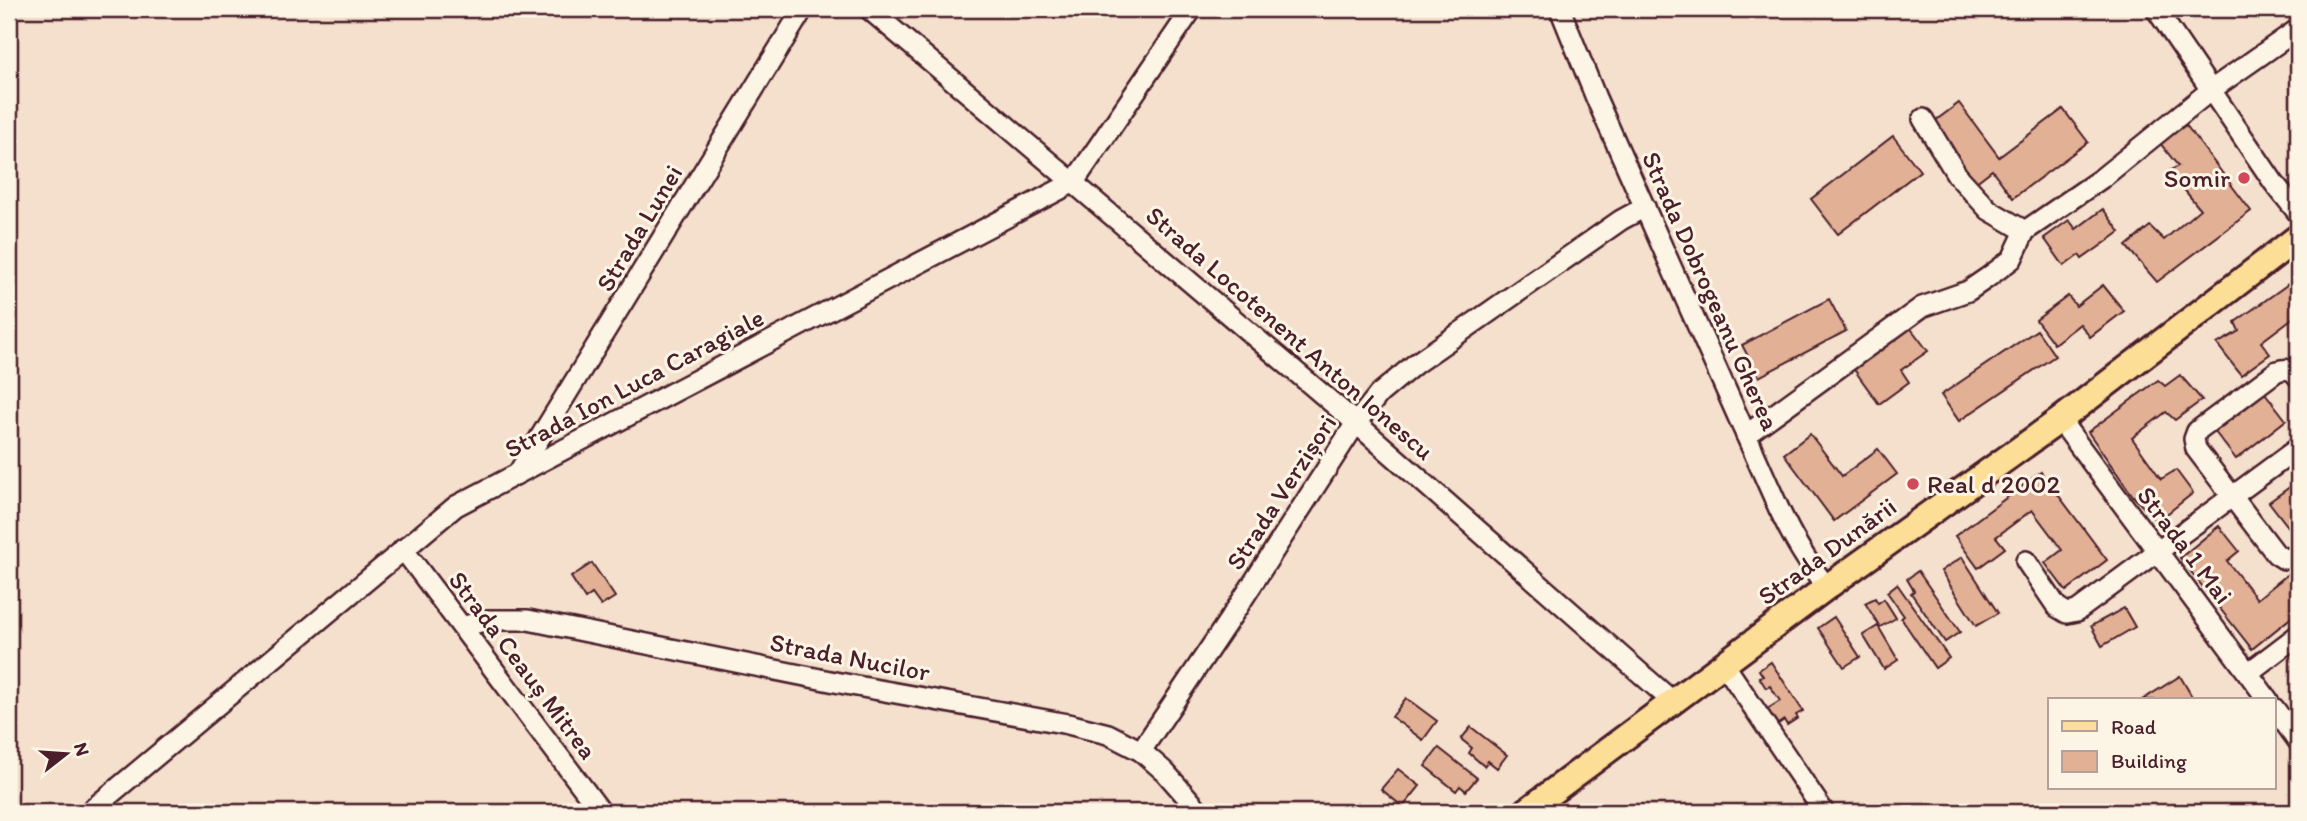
<svg xmlns="http://www.w3.org/2000/svg" width="2307" height="821" viewBox="0 0 2307 821" font-family="Itim,sans-serif">
  <style>
    .building { fill: #e2b095; stroke: #4a1f2b; stroke-width: 2 }
    .lines { fill: none; stroke-linecap: round; stroke-linejoin: round }
    .minor-casing { stroke: #4a1f2b; stroke-width: 24 }
    .major-casing { stroke: #4a1f2b; stroke-width: 30 }
    .minor { stroke: #fcf5e5; stroke-width: 19 }
    .major { stroke: #fcde96; stroke-width: 24 }
    .poi-dot { fill: #d1495b; stroke: #fcf5e5; stroke-width: 2.5 }
    .labels { text-anchor: middle; stroke-width: 6; stroke-linejoin: round; paint-order: stroke }
    .poi-label { font-size: 26px; fill: #4a1f2b; stroke: #fcf5e5; text-anchor: end }
    .street-label { font-size: 26px; fill: #4a1f2b; stroke: #fcf5e5 }
  </style>
  <rect width="100%" height="100%" fill="#f4e0cd"/>
  <filter id="ink" filterUnits="userSpaceOnUse"><feTurbulence type="fractalNoise" baseFrequency=".0143" numOctaves="2"/><feDisplacementMap in="SourceGraphic" scale="14" xChannelSelector="R" yChannelSelector="G"/><feConvolveMatrix kernelMatrix="1 2 1 2 8 2 1 2 1" color-interpolation-filters="sRGB"/></filter>
  <g filter="url(#ink)">
    <g class="building">
      <polygon points="1959,103 1999,157 2063,109 2088,142 2013,198 1992,170 1975,183 1931,124"/>
      <polygon points="2186,125 2251,211 2157,282 2126,246 2150,226 2164,240 2200,209 2169,171 2178,166 2160,143"/>
      <polygon points="1893,136 1920,171 1838,234 1811,199"/>
      <polygon points="2103,209 2120,232 2082,259 2079,255 2064,266 2044,238 2069,220 2076,229"/>
      <polygon points="2298,277 2298,321 2294,317 2261,342 2270,354 2241,375 2217,344 2239,331 2235,322"/>
      <polygon points="2103,285 2124,311 2090,337 2080,324 2054,344 2036,320 2068,296 2076,306"/>
      <polygon points="1829,299 1846,331 1759,377 1742,345"/>
      <polygon points="1909,326 1928,351 1901,370 1909,382 1879,404 1853,368"/>
      <polygon points="2037,330 2055,356 1959,421 1941,395"/>
      <polygon points="2180,375 2202,400 2175,420 2166,412 2132,438 2161,479 2176,470 2193,493 2157,522 2133,496 2088,432 2158,380 2165,386"/>
      <polygon points="2265,393 2286,420 2236,459 2215,432"/>
      <polygon points="1810,434 1842,476 1878,449 1897,474 1834,521 1784,454"/>
      <polygon points="2041,472 2107,560 2066,591 2045,563 2062,550 2032,510 1996,537 2005,548 1978,568 1955,536"/>
      <polygon points="2298,481 2298,523 2290,529 2269,502"/>
      <polygon points="2219,526 2239,551 2227,561 2257,599 2298,566 2298,612 2252,649 2180,558"/>
      <polygon points="1962,557 1998,613 1976,626 1941,571"/>
      <polygon points="592,563 615,597 601,606 592,594 585,599 571,577"/>
      <polygon points="1918,571 1960,632 1945,642 1911,593 1914,591 1907,579"/>
      <polygon points="1897,584 1949,658 1935,668 1901,618 1904,616 1887,592"/>
      <polygon points="1875,598 1878,603 1884,599 1896,618 1880,627 1865,603"/>
      <polygon points="2124,608 2135,627 2102,646 2091,626"/>
      <polygon points="1834,617 1860,657 1844,667 1818,628"/>
      <polygon points="1878,626 1898,660 1884,669 1863,635"/>
      <polygon points="1771,662 1803,711 1796,715 1798,718 1787,725 1784,720 1774,727 1764,711 1780,701 1770,686 1766,688 1759,677 1763,676 1759,670"/>
      <polygon points="2180,676 2194,700 2142,700"/>
      <polygon points="1406,698 1437,721 1423,740 1392,717"/>
      <polygon points="1471,727 1507,755 1497,768 1488,761 1484,766 1469,753 1472,748 1461,739"/>
      <polygon points="1439,748 1477,778 1466,791 1460,786 1456,791 1425,766"/>
      <polygon points="1398,769 1420,786 1403,807 1381,789"/>
    </g>
    <g class="lines">
      <g class="minor-casing">
        <g id="minor">
          <polyline points="869,9 1356,423 1672,701"/>
          <path d="M1560,9L1596,98L1779,509C1792,537 1807,563 1827,587"/>
          <polyline points="2156,9 2274,183 2298,213"/>
          <polyline points="1923,119 1957,175 1989,210 2025,231"/>
          <path d="M2298,377C2292,369 2287,368 2277,371L2197,431L2194,439L2196,449L2276,554L2284,559L2291,558L2298,553"/>
          <polyline points="2060,420 2268,700"/>
          <polyline points="1746,435 1922,307 1968,291 1987,278 2012,259 2025,231 2102,178 2211,90 2298,29"/>
          <polyline points="520,470 803,9"/>
          <polyline points="403,549 601,812"/>
          <polyline points="2026,561 2057,607 2067,613 2077,611 2298,448"/>
          <polyline points="462,627 487,620 528,620 840,683 1068,724 1108,734 1141,751 1165,772 1200,812"/>
          <polyline points="1724,664 1824,812"/>
          <polyline points="2248,673 2298,635"/>
          <polyline points="2274,708 2298,741"/>
          <polyline points="1141,751 1237,608 1356,423 1379,394 1415,364 1621,220 1645,207"/>
          <polyline points="89,812 456,506 1074,182 1192,9"/>
        </g>
      </g>
      <g class="major-casing">
        <polyline id="major" points="1525,812 1827,587 2060,420 2298,237"/>
      </g>
      <use href="#minor" class="minor"/>
      <use href="#major" class="major"/>
    </g>
  </g>
  <g class="poi-dot">
    <circle cx="2244" cy="178" r="7"/>
    <circle cx="1913" cy="484" r="7"/>
  </g>
  <g class="labels">
    <g class="poi-label">
      <text x="2230" y="187">Somir</text>
      <text x="1927" y="493" text-anchor="start">Real d 2002</text>
    </g>
    <g class="street-label">
      <text transform="translate(639 228) rotate(-59)" y="9">Strada Lunei</text>
      <text transform="translate(1711 291) rotate(66)" y="9">Strada Dobrogeanu Gherea</text>
      <text transform="translate(1290 333) rotate(41)" y="9">Strada Locotenent Anton Ionescu</text>
      <text transform="translate(634 383) rotate(-28)" y="9">Strada Ion Luca Caragiale</text>
      <text transform="translate(1281 492) rotate(-57)" y="9">Strada Verzișori</text>
      <text transform="translate(2185 545) rotate(53)" y="9">Strada 1 Mai</text>
      <text transform="translate(1827 551) rotate(-36)" y="9">Strada Dunării</text>
      <text transform="translate(850 657) rotate(11)" y="9">Strada Nucilor</text>
      <text transform="translate(523 665) rotate(53)" y="9">Strada Ceauș Mitrea</text>
    </g>
  </g>
  <rect width="2307" height="821" fill="none" stroke="#fcf5e5" stroke-width="35"/>
  <rect x="18" y="18" width="2272" height="786" fill="none" stroke="#4a1f2b" stroke-width="2.5" filter="url(#ink)"/>
  <rect x="2048" y="698" width="228" height="91" fill="#fcf5e5" stroke="#b59f9b" stroke-width="2"/>
  <rect x="2062" y="721" width="35" height="10" fill="#fcde96" stroke="#b59f9b" stroke-width="2"/>
  <text x="2111" y="734" font-size="21" fill="#4a1f2b">Road</text>
  <rect x="2062" y="751" width="35" height="21" fill="#e2b095" stroke="#b59f9b" stroke-width="2"/>
  <text x="2111" y="768" font-size="21" fill="#4a1f2b">Building</text>
  <g transform="translate(66 754) rotate(73)" stroke="#fcf5e5" stroke-width="5" paint-order="stroke">
  <path d="M0-5L12 26L0 18L-12 26Z" fill="#4a1f2b"/>
  <text y="-10" font-size="19" font-weight="bold" text-anchor="middle" fill="#4a1f2b">N</text>
  </g>
</svg>
